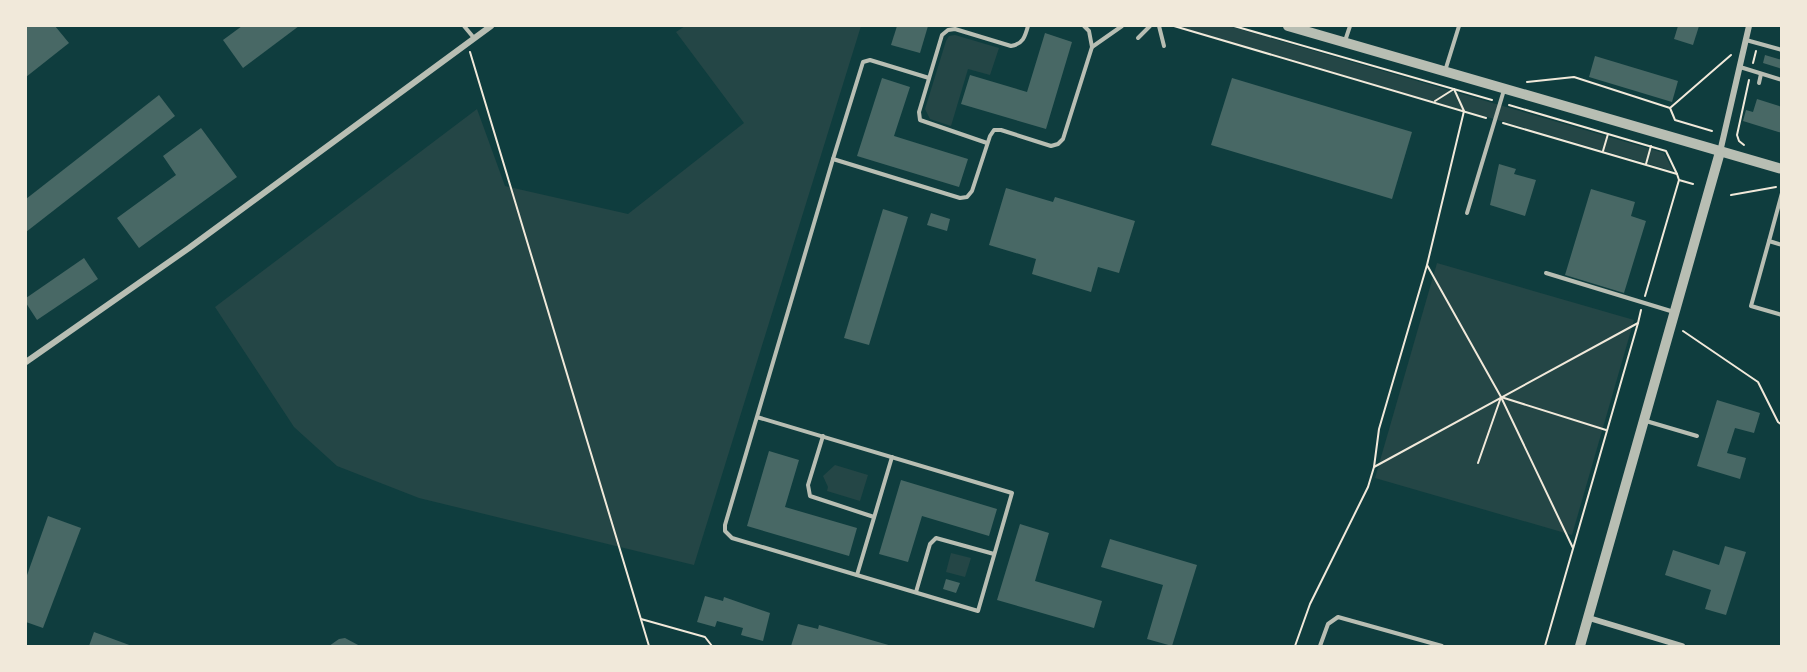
<svg xmlns="http://www.w3.org/2000/svg" width="1807" height="672" viewBox="0 0 1807 672" font-family="Helvetica,sans-serif">
  <style>
    .green { fill: #244646 }
    .building { fill: #486865 }
    .lines { fill: none; stroke-linecap: round; stroke-linejoin: round }
    .path { stroke: #f1e9da; stroke-width: 2 }
    .service { stroke: #b8beb3; stroke-width: 4 }
    .minor { stroke: #b8beb3; stroke-width: 6 }
    .tertiary { stroke: #b8beb3; stroke-width: 10 }
  </style>
  <rect width="100%" height="100%" fill="#0f3d3e"/>
  <g class="green">
    <polygon points="685,26 861,26 694,565 419,498 337,466 294,427 215,307 477,109 505,186 628,214 744,123 676,32"/>
    <polygon points="1173,26 1229,26 1664,153 1673,171"/>
    <polygon points="955,35 999,48 990,75 968,69 951,126 930,119 925,109 946,41 949,36"/>
    <polygon points="1437,263 1634,320 1572,535 1375,478"/>
    <polygon points="835,465 868,475 860,501 827,491 828,487 823,476"/>
    <polygon points="951,553 971,558 965,577 946,572"/>
  </g>
  <g class="building">
    <polygon points="26,26 55,26 69,43 26,77"/>
    <polygon points="242,26 299,26 243,68 223,40"/>
    <polygon points="897,26 928,26 920,53 891,45"/>
    <polygon points="1678,26 1699,26 1693,45 1674,39"/>
    <polygon points="1045,33 1072,42 1046,129 961,104 970,75 1027,92"/>
    <polygon points="1765,55 1782,60 1782,69 1763,63"/>
    <polygon points="1595,56 1678,81 1672,102 1589,77"/>
    <polygon points="882,78 910,87 894,136 968,159 959,187 857,156"/>
    <polygon points="1232,78 1412,132 1392,199 1211,145"/>
    <polygon points="159,95 175,116 26,232 26,199"/>
    <polygon points="1757,99 1782,107 1782,133 1743,121 1746,110 1753,112"/>
    <polygon points="201,128 237,177 139,248 117,218 176,175 163,156"/>
    <polygon points="1499,164 1516,169 1514,174 1536,180 1525,216 1490,205"/>
    <polygon points="1006,188 1053,202 1055,197 1135,221 1119,273 1098,267 1091,292 1032,274 1036,259 989,245"/>
    <polygon points="1591,189 1635,202 1631,216 1646,221 1624,293 1565,275"/>
    <polygon points="883,209 908,217 869,345 844,338"/>
    <polygon points="931,213 950,219 947,231 927,225"/>
    <polygon points="84,258 98,279 37,320 26,303 26,298"/>
    <polygon points="1717,400 1760,413 1754,433 1735,428 1727,453 1746,458 1740,479 1697,466"/>
    <polygon points="769,451 799,460 785,507 857,528 849,556 747,526"/>
    <polygon points="901,480 997,509 989,536 922,516 908,562 879,554"/>
    <polygon points="48,516 81,528 43,628 26,622 26,578"/>
    <polygon points="1020,524 1049,533 1035,581 1102,601 1094,628 997,600"/>
    <polygon points="1110,539 1197,565 1172,646 1147,639 1163,585 1101,567"/>
    <polygon points="1725,546 1746,552 1726,615 1705,609 1711,590 1665,575 1673,550 1719,565"/>
    <polygon points="946,579 960,583 956,593 943,589"/>
    <polygon points="705,596 723,601 724,597 770,613 763,641 741,635 743,628 717,621 715,627 697,622"/>
    <polygon points="798,624 818,629 819,625 892,646 791,646"/>
    <polygon points="94,632 132,646 89,646"/>
    <polygon points="345,638 360,646 329,646 339,639"/>
  </g>
  <g class="lines">
    <g class="path">
      <polyline points="1174,26 1486,118"/>
      <polyline points="1234,26 1492,100"/>
      <polyline points="470,52 649,646"/>
      <polyline points="1753,63 1756,51"/>
      <polyline points="1527,82 1574,77 1670,108 1675,120 1712,131"/>
      <polyline points="1509,105 1666,151 1677,174"/>
      <polyline points="1670,108 1731,55"/>
      <polyline points="1503,123 1677,174 1679,180 1693,184"/>
      <polyline points="1744,145 1739,141 1737,135 1749,80"/>
      <polyline points="1603,151 1608,134"/>
      <polyline points="1646,164 1651,146"/>
      <polyline points="1731,195 1776,187"/>
      <polyline points="1427,265 1501,397 1573,548"/>
      <polyline points="1645,296 1679,180"/>
      <polyline points="1683,331 1758,382 1778,422 1782,425"/>
      <polyline points="1478,463 1501,397 1606,430"/>
      <polyline points="1374,467 1379,429 1427,265 1464,111 1454,89 1435,101"/>
      <polyline points="641,619 705,637 712,646"/>
      <polyline points="1295,646 1310,604 1368,487 1374,467 1638,323 1641,310"/>
      <polyline points="1545,646 1638,323"/>
    </g>
    <g class="service">
      <polyline points="464,26 474,38"/>
      <polyline points="1084,26 1089,31 1092,47"/>
      <polyline points="1159,26 1164,46"/>
      <polyline points="1138,38 1150,26"/>
      <polyline points="1746,40 1782,50"/>
      <polyline points="1345,41 1350,26"/>
      <polyline points="1740,67 1782,80"/>
      <polyline points="1445,71 1459,26"/>
      <polyline points="929,78 870,60 863,62 833,159 960,198 967,197 972,191 990,136 994,130 1001,130 1051,146 1058,144 1063,139 1092,47 1122,26"/>
      <polyline points="1759,83 1761,74"/>
      <path d="M987,143L920,120L919,112L942,35L948,30L955,29L1011,46C1023,44 1025,37 1028,26"/>
      <polyline points="1782,193 1769,241 1782,245"/>
      <polyline points="1467,213 1504,90"/>
      <polyline points="1769,241 1751,306 1782,315"/>
      <polyline points="1546,273 1674,312"/>
      <polyline points="757,417 1012,493 978,611 732,538 725,531 725,525 833,159"/>
      <polyline points="1646,421 1697,436"/>
      <polyline points="823,436 808,485 810,496 874,517"/>
      <polyline points="857,575 892,457"/>
      <polyline points="916,592 930,544 936,538 994,554"/>
      <polyline points="1320,646 1328,624 1338,617 1442,646"/>
    </g>
    <g class="minor">
      <polyline points="1720,152 1749,26"/>
      <polyline points="26,362 189,248 491,26"/>
      <polyline points="1589,618 1682,646"/>
    </g>
    <g class="tertiary">
      <polyline points="1288,26 1782,169"/>
      <polyline points="1580,646 1720,152"/>
    </g>
  </g>
  <rect width="1807" height="672" fill="none" stroke="#f1e9da" stroke-width="54"/>
</svg>
